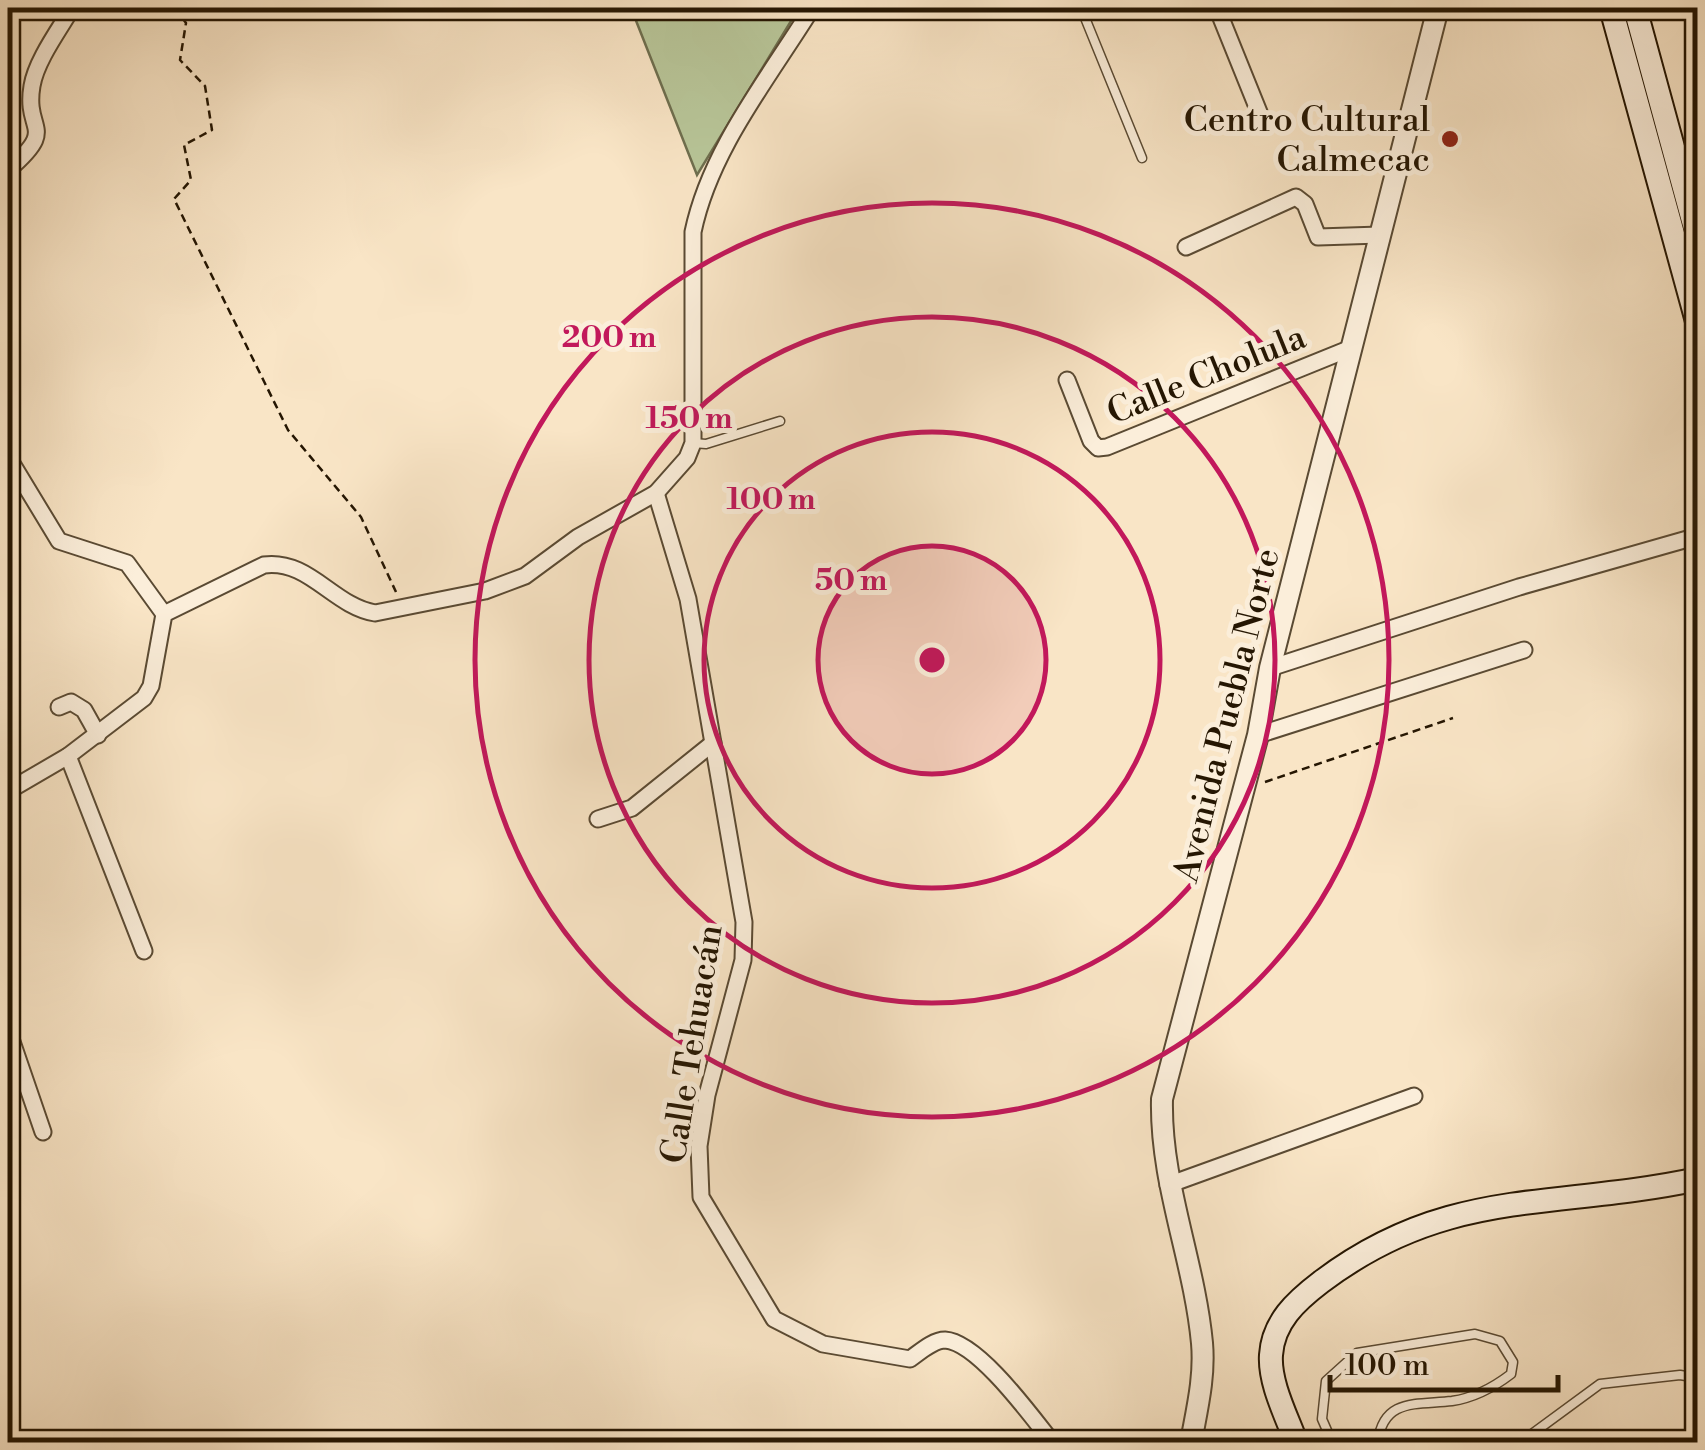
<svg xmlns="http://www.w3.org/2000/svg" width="1705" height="1450" viewBox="0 0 1705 1450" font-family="'Libre Bodoni',serif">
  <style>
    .green { fill: #b8c699; stroke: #6e6e4e; stroke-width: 2.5 }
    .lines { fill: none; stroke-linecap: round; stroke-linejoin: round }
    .service-casing { stroke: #5a4a33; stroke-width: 11 }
    .minor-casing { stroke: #5a4a33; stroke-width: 19 }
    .tertiary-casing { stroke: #5a4a33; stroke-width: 24 }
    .secondary-casing { stroke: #251602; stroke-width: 26 }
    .path { stroke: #251602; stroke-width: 2.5; stroke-dasharray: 8 5; stroke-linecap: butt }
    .service { stroke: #fbeeda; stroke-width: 8 }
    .minor { stroke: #fbeeda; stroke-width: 15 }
    .tertiary { stroke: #fbeeda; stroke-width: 20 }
    .secondary { stroke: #fbeeda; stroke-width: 22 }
    .ring { fill: none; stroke: #c2185b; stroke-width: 5 }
    .poi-dot { fill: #8f2418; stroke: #fbeeda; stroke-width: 4 }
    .labels { text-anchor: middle; stroke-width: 10; stroke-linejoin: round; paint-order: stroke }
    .poi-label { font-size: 35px; fill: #251602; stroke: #fbeeda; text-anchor: end }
    .street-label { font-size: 35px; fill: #251602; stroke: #fbeeda }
    .centre { fill: #c2185b; stroke: #fbeeda; stroke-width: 5 }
    .ring-label { font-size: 30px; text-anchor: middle; font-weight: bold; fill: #c2185b; stroke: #fbeeda; stroke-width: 10; stroke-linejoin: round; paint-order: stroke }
  </style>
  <rect width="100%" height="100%" fill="#f9e5c6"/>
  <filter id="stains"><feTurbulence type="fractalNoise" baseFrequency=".002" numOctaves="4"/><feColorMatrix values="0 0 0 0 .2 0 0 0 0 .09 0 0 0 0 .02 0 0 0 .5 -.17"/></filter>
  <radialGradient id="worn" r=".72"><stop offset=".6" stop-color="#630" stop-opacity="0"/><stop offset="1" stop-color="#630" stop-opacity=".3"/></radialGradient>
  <polygon class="green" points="631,8 799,8 697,175"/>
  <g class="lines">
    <g class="service-casing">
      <g id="service">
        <polyline points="1081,8 1142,158"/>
        <polyline points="693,443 706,444 780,421"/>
        <path d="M1332,1442L1322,1419L1326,1381L1357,1353L1475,1334L1500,1341L1513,1362L1511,1374C1494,1387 1473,1398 1452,1401C1417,1405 1383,1398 1378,1442"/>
        <polyline points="1521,1442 1600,1384 1680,1375 1698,1378"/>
        <polyline points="1640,1442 1659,1442"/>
        <polyline points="1683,1442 1698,1424"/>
      </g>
    </g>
    <g class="minor-casing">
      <g id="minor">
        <polyline points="1217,8 1261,117"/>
        <path d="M8,170C59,126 24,133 32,86C36,61 59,30 72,8"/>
        <polyline points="1186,247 1296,197 1305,204 1318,237 1380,235"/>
        <polyline points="1067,380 1091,441 1098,448 1107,447 1351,348"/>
        <polyline points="8,457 59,541 127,563 164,614"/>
        <path d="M656,493L688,599L744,922L743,960L707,1095L699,1146L701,1197L774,1319L823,1344L910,1359C920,1352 933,1340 945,1340C978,1342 1032,1417 1052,1442"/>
        <polyline points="1270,668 1519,587 1698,536"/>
        <polyline points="59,707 71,702 84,710 98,735"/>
        <polyline points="1258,735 1524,650"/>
        <polyline points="68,756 144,951"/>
        <path d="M8,791L68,756L144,698L151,686L164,614L264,565C309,559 333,606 375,613L485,591L525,576L578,537L656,493L687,458L693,443V232C710,150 768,79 812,8"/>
        <polyline points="598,819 632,808 713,743"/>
        <polyline points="8,1030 43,1132"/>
        <polyline points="1168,1185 1414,1096"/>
      </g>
    </g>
    <g class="tertiary-casing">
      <path id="tertiary" d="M1191,1442C1197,1409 1205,1377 1202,1343C1194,1259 1160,1183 1162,1099L1258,735L1270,668L1438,8"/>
    </g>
    <g class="secondary-casing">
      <g id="secondary">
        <polyline points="1611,8 1698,325"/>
        <polyline points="1635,8 1698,239"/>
        <path d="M1296,1442C1287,1417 1269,1383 1271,1355C1273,1322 1296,1301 1321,1282C1448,1186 1553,1210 1698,1179"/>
      </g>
    </g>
    <g class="path">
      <polyline points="175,8 186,23 180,60 205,86 212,130 184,145 191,180 174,199 288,430 361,517 396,592"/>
      <polyline points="1265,782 1453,718"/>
    </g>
    <use href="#service" class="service"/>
    <use href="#minor" class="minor"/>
    <use href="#tertiary" class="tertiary"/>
    <use href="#secondary" class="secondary"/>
  </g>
  <circle cx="932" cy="660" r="114" fill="#c2185b" fill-opacity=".12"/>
  <g class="ring">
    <circle cx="932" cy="660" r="114"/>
    <circle cx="932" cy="660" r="228"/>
    <circle cx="932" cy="660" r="343"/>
    <circle cx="932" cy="660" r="457"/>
  </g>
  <circle class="poi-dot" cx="1450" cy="139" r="10"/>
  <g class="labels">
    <g class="poi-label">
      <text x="1430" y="131">Centro Cultural<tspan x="1430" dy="40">Calmecac</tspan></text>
    </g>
    <g class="street-label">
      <text transform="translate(1206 374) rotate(-22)" y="12">Calle Cholula</text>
      <text transform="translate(1226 715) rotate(-76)" y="12">Avenida Puebla Norte</text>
      <text transform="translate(691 1044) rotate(-81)" y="12">Calle Tehuacán</text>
    </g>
  </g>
  <circle cx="932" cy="660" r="15" class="centre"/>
  <g class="ring-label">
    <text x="609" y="347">200 m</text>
    <text x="689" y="428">150 m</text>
    <text x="771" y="509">100 m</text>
    <text x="851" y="590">50 m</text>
  </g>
  <rect width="1705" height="1450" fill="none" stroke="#f9e5c6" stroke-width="40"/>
  <rect x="10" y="10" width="1685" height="1430" fill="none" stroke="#251602" stroke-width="5"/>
  <rect x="20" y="20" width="1665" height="1410" fill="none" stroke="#251602" stroke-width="2.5"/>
  <path d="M1330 1375v15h228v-15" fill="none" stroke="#251602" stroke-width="5"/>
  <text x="1345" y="1375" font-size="30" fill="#251602" stroke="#fbeeda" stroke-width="8" paint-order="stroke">100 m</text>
  <rect width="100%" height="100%" filter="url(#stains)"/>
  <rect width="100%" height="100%" fill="url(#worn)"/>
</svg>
